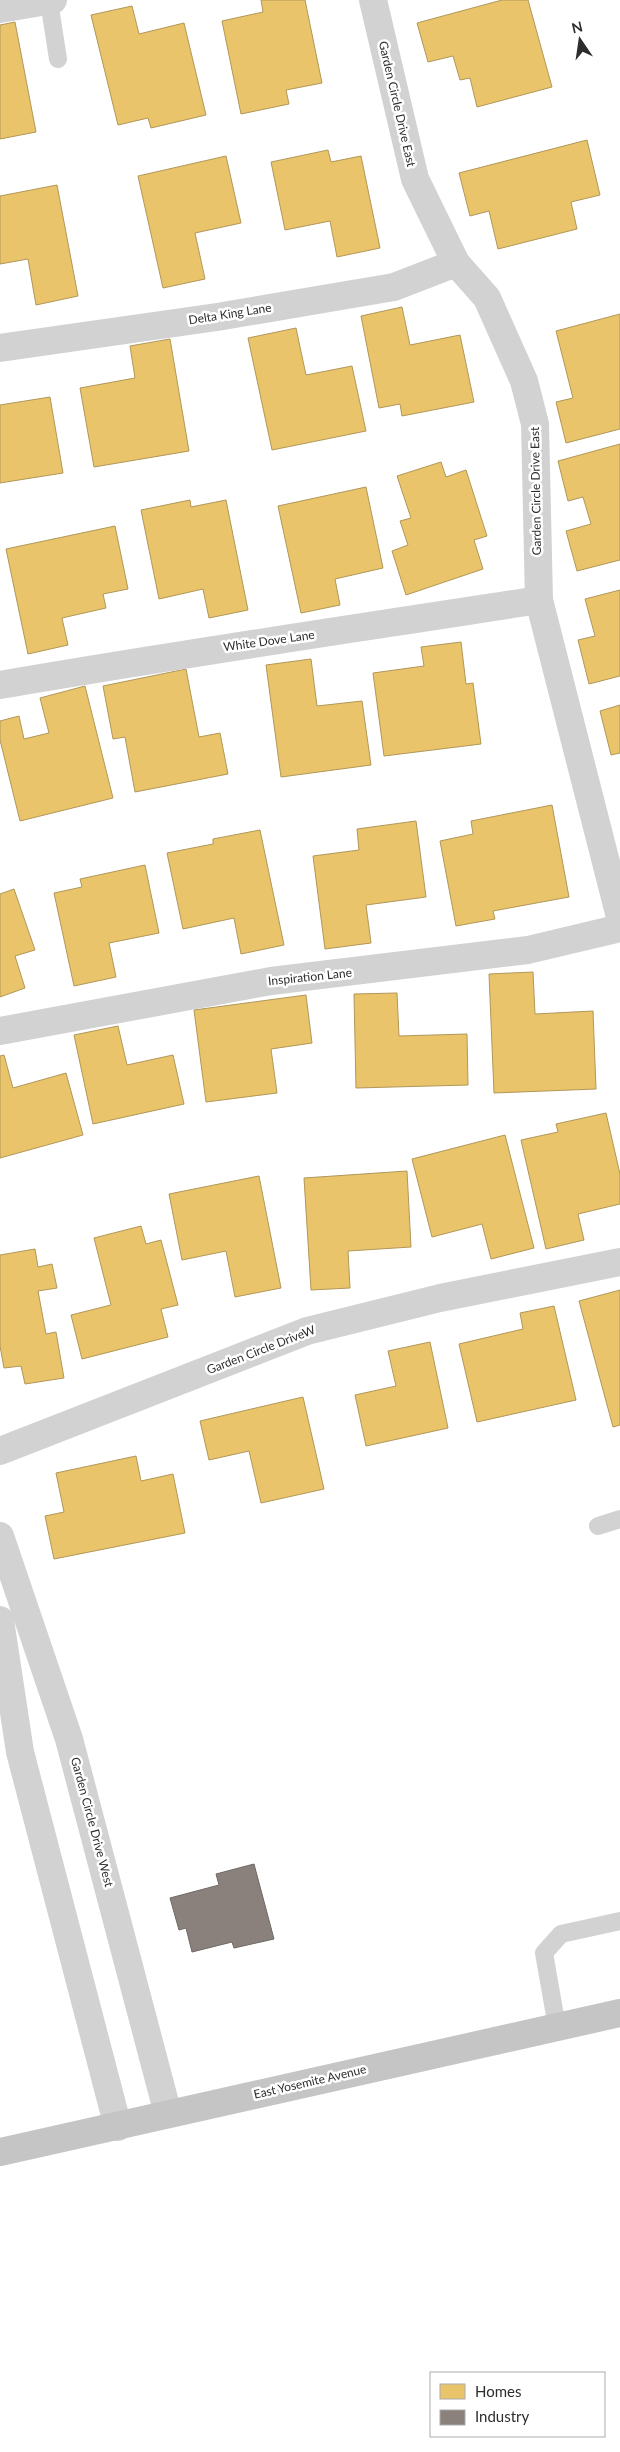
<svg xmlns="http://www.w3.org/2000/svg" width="620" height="2452" viewBox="0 0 620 2452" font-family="Lato,sans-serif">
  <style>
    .homes { fill: #e9c46a; stroke: #b19758 }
    .industry { fill: #8a817c; stroke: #6e6864 }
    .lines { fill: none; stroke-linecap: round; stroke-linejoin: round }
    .lane { stroke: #d2d2d2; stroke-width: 18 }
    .street { stroke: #d2d2d2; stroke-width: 28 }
    .primary { stroke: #c5c5c5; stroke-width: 28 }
    .labels { text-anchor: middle; stroke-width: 5; stroke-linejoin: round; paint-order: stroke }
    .street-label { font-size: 12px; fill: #2d2d2d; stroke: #fff }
  </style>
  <rect width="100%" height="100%" fill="#fff"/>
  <g class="homes">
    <polygon points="261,0 305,0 322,83 286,90 289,104 241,114 222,21 263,12"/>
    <polygon points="502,0 528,0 552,87 477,107 470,78 460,80 453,56 428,62 417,23"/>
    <polygon points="132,6 139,34 184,23 206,115 151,128 148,118 118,125 91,15"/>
    <polygon points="15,22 36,132 0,139 0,25"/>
    <polygon points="587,140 600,195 571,202 577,229 498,249 489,211 470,216 459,173"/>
    <polygon points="328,150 331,162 361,156 380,248 337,257 330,221 285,230 271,162"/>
    <polygon points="226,156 241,223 195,233 205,279 163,288 138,176"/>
    <polygon points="57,185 78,296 36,305 28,259 0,264 0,196"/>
    <polygon points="402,307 410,345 460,335 474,402 402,416 400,404 379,408 361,316"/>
    <polygon points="620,314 620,429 566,443 556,402 573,398 556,331"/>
    <polygon points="296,328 306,375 352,366 366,431 272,450 248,338"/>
    <polygon points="170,339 189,451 94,467 80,388 135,378 130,346"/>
    <polygon points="50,397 63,473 0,483 0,405"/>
    <polygon points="620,444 620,560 577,571 566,531 591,524 583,497 568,501 558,461"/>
    <polygon points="441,462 446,477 466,470 487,536 474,540 483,569 406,595 392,551 408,545 400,521 411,518 397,476"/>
    <polygon points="366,487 383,568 335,579 340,605 301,613 278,506"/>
    <polygon points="190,500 191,507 226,500 248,610 209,618 203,589 159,599 141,510"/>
    <polygon points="115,526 128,589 103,594 106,608 62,618 68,645 28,654 6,549"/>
    <polygon points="620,590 620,676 589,684 578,640 595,636 585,599"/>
    <polygon points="461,642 466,684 473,683 481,744 384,756 373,673 424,666 421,647"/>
    <polygon points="311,659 317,706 362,701 371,765 281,777 266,665"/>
    <polygon points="186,669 199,737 220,733 228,774 135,792 125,737 113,739 103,686"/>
    <polygon points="85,686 113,798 20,821 0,740 0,721 19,716 24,739 49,733 40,698"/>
    <polygon points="620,705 620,753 611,755 600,711"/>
    <polygon points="552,805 569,897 493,911 495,919 456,926 440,841 473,834 471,821"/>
    <polygon points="416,821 426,897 366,905 371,943 325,949 313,856 359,850 357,829"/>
    <polygon points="260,830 284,945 241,954 234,918 183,929 167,853 213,844 213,839"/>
    <polygon points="145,865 159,933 109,943 116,977 74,986 54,893 82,887 80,879"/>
    <polygon points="14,889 35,950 15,956 25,988 0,997 0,894"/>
    <polygon points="533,972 535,1014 593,1011 596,1089 494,1093 489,974"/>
    <polygon points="397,993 399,1036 467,1034 468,1085 356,1088 354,994"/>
    <polygon points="306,995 312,1043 271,1049 277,1093 206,1102 194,1010"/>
    <polygon points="118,1026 127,1065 173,1055 184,1104 93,1124 74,1035"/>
    <polygon points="4,1055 13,1088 66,1073 83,1135 0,1158 0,1056"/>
    <polygon points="606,1113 620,1174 620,1204 578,1214 584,1240 546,1249 521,1140 558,1132 556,1124"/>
    <polygon points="505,1135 534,1248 491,1259 482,1224 432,1237 412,1159"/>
    <polygon points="407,1171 411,1247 348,1251 350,1288 311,1290 304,1178"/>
    <polygon points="259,1176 281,1288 235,1297 226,1251 182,1260 169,1194"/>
    <polygon points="141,1226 146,1244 161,1240 178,1305 161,1309 168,1337 82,1359 71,1315 111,1305 94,1238"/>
    <polygon points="35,1249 38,1267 52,1264 57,1288 38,1291 46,1334 56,1332 64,1378 25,1384 21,1366 4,1368 0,1346 0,1255"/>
    <polygon points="620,1290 620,1425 613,1427 579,1301"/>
    <polygon points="554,1306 576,1400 477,1422 459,1344 523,1329 520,1313"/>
    <polygon points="430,1342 448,1428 366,1446 355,1395 396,1386 388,1351"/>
    <polygon points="303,1397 324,1489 261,1503 249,1451 209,1460 200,1421"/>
    <polygon points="136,1456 141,1481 173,1474 185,1533 54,1559 45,1516 64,1512 56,1473"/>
  </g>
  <polygon class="industry" points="254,1864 274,1939 234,1948 232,1942 192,1952 186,1928 179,1930 170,1898 219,1885 216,1874"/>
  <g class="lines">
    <g class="lane">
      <polyline points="49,1 58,59"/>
      <polyline points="598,1526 620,1519"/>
      <polyline points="557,2027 544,1953 561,1934 620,1921"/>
    </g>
    <g class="street">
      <polyline points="373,0 415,179 456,263 487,298 524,381 535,424 539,600 620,917"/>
      <polyline points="0,9 53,0"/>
      <polyline points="0,348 217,317 394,287 456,263"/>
      <path d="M0,685C179,654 359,628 539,600"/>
      <polyline points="0,1031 271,981 528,950 620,928"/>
      <polyline points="0,1451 307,1331 440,1298 620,1262"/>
      <polyline points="0,1536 69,1739 168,2114"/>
      <polyline points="0,1620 20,1752 118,2127"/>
    </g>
    <polyline class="primary" points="0,2152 620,2013"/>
  </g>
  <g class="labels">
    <g class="street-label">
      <text transform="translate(397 104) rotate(77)" y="4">Garden Circle Drive East</text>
      <text transform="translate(230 314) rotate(-9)" y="4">Delta King Lane</text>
      <text transform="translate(536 491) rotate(-91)" y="4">Garden Circle Drive East</text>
      <text transform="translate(269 641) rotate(-8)" y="4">White Dove Lane</text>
      <text transform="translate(310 977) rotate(-6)" y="4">Inspiration Lane</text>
      <text transform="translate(261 1350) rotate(-21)" y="4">Garden Circle DriveW</text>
      <text transform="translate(92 1822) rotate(75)" y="4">Garden Circle Drive West</text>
      <text transform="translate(310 2082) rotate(-13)" y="4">East Yosemite Avenue</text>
    </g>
  </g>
  <rect x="430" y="2372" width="175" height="65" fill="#ffffff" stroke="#ababab"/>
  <rect x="440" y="2384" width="25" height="15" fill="#e9c46a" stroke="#ababab"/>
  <text x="475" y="2397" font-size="15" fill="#2d2d2d">Homes</text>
  <rect x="440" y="2410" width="25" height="15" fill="#8a817c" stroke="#ababab"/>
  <text x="475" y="2422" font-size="15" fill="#2d2d2d">Industry</text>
  <g transform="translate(580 40) rotate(347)" stroke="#ffffff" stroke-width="4" paint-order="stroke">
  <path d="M0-4L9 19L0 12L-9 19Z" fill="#2d2d2d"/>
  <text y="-8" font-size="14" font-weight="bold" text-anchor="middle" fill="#2d2d2d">N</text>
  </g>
</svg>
